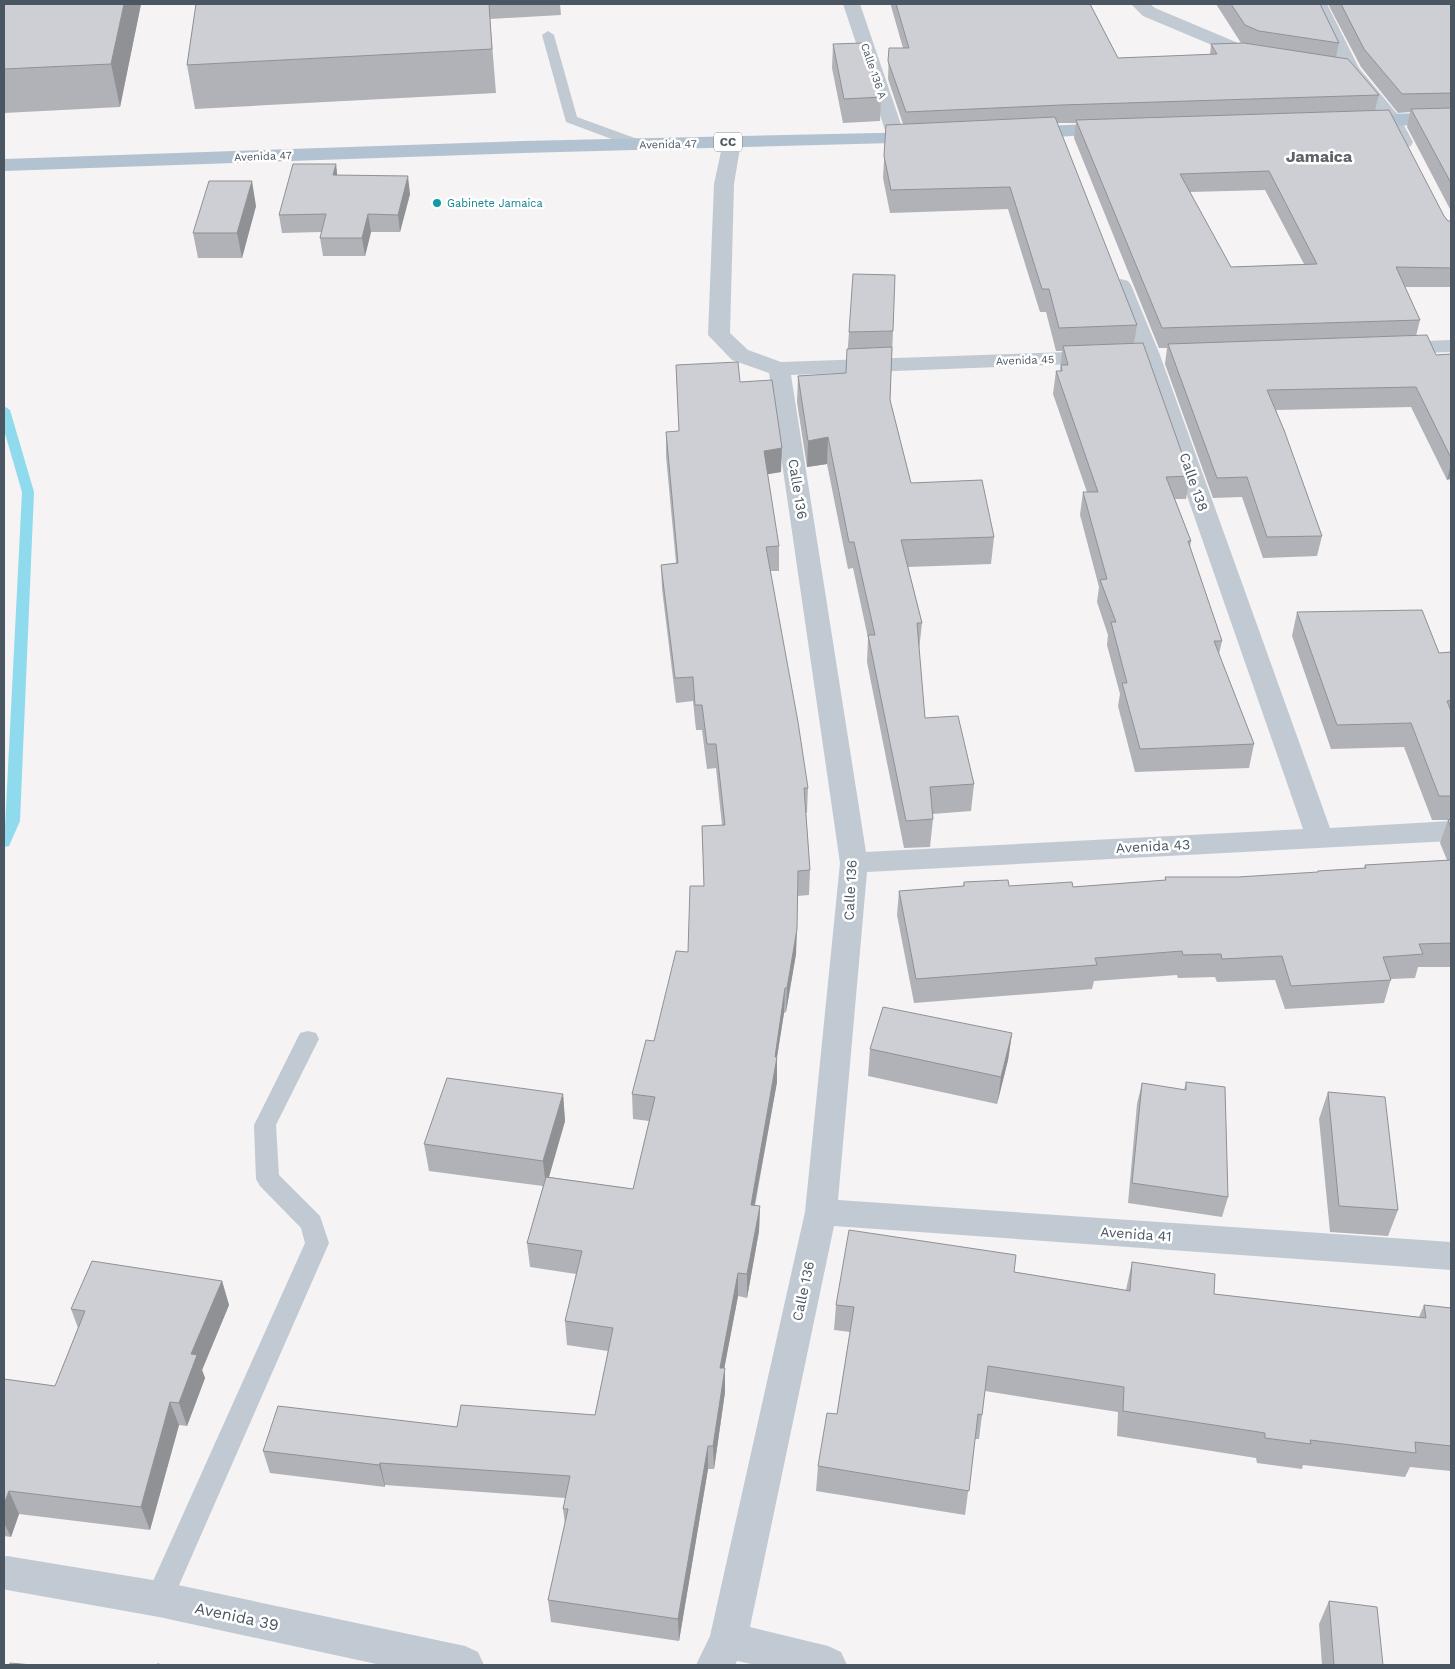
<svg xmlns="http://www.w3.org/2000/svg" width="1455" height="1669" viewBox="0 0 1455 1669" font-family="'Work Sans',sans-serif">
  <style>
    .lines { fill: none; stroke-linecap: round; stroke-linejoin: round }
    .stream { fill: #90daee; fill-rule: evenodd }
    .service { fill: #c1cad2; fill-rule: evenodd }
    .minor { fill: #c1cad2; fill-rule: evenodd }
    .primary { fill: #b3c2d1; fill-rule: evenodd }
    .wall { fill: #b0b2b7; fill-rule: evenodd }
    .shaded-wall { fill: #909195 }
    .building { fill: #cdcfd5; stroke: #909195; fill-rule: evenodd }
    .culture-dot { fill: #0f9aa8; stroke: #fff; stroke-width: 2 }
    .labels { text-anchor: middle; stroke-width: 5; stroke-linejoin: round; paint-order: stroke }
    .far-street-label { font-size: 11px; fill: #4a5661; stroke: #fff }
    .far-culture-label { font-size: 11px; fill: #0d838f; stroke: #fff; text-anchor: start }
    .shield { fill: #fff; stroke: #808990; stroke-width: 1 }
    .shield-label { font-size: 12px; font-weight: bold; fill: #4a5661 }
    .street-label { font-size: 14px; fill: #4a5661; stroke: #fff }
    .far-district-label { font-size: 16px; font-weight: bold; fill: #5f6368; stroke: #fff }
    .near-street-label { font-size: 16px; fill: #4a5661; stroke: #fff }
  </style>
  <rect width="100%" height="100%" fill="#f5f3f3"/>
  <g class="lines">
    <polygon class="stream" points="4,406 10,410 34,492 20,821 9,846 4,847 22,492 4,430"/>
    <g class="service">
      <polygon points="548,31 554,35 577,117 643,141 645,144 643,147 633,147 566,122 542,35"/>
      <polygon points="308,1031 316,1033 319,1039 276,1125 279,1175 320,1216 329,1243 169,1608 159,1612 149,1608 145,1599 305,1243 301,1228 260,1186 256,1179 254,1125 300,1033"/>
    </g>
    <g class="minor">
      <polygon points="843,4 860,4 906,139 904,143 897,145 890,143 888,139"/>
      <polygon points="1131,4 1150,4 1155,8 1262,53 1265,57 1262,61 1256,62 1250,61 1143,16"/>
      <polygon points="1311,4 1327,4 1359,68 1399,116 1413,142 1411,146 1404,148 1397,146 1384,122 1342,70"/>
      <polygon points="732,136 739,138 741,142 734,184 730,333 748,350 781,362 1098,351 1106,352 1109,357 1106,362 1098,363 791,375 866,852 1303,829 1138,355 1111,285 1114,281 1121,279 1128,281 1131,285 1160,355 1330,828 1451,821 1451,841 867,872 838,1200 1451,1242 1451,1270 834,1226 750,1627 828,1646 841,1652 847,1665 756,1665 737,1661 735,1665 696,1665 710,1636 805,1212 840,863 769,373 732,360 708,335 714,184 723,142 725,138"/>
      <polygon points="1451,340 1451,352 1396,354 1388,353 1385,348 1388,343 1396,342"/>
      <polygon points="7,1556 159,1581 465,1646 478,1652 484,1665 381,1665 159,1617 7,1590 4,1589 4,1557"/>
    </g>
    <g class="primary">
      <polygon points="1451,112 1451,124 1358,127 1351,125 1349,121 1351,117 1358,115"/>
      <polygon points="1112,123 1119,125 1121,129 1119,133 1023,139 1016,137 1014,133 1016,129 1023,127"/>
      <polygon points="923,132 930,134 932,138 930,142 523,153 4,171 4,159 523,141"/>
    </g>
  </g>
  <g class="wall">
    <polygon points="4,4 141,4 120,107 4,113"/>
    <polygon points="196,4 560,4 561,15 490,19 496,93 195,109 187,65"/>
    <path d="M891,4H1090L1118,58L1210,55L1211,44L1241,43L1216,4H1320L1339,43L1336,57L1379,95L1375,110L1444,216L1448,221H1451V287H1405L1420,320L1416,336L1436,355L1451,354V483L1449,479L1447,480L1411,407L1276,410L1322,536L1317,556L1263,558L1242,497L1213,498L1165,364L1167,348H1159L1074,138L1076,123H1057L1137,325L1134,343L1190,476L1186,499H1175L1191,541L1190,547L1222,641L1219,654L1254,744L1249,768L1135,772L1118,706L1120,694L1107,645L1108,635L1097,602L1099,587L1080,515L1083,492H1087L1053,394L1056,371H1060L1062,351H1056L1046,312H1040L1008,209L890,213L883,178L886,125L903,124L888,79L889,48H903L891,6ZM1265,190L1304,264L1231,267L1190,192Z"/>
    <polygon points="1328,4 1451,4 1451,211 1407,127 1410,112 1398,113 1361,67"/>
    <polygon points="833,44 881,97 880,121 843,123 832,68"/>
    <polygon points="336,164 337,175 410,194 400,232 371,232 365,256 323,256 320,238 321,232 282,233 279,215"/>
    <polygon points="256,206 242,258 198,258 193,233"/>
    <polygon points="893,331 890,400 911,483 994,537 991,564 908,567 922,623 919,650 925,718 974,784 971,811 932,814 933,819 930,847 904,848 867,662 868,638 853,568 848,569 827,464 807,467 797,402 798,376 846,373 849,332"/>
    <polygon points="676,365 740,382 781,472 767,474 779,546 779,571 770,571 808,788 807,813 806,813 810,870 809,895 797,896 796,954 786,1012 784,1013 777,1057 777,1082 755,1206 760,1206 759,1231 747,1298 738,1296 724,1368 725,1392 714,1469 708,1469 679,1641 551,1622 548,1600 565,1524 563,1509 566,1498 385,1485 385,1487 270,1473 263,1451 457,1427 595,1415 608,1351 567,1345 565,1321 576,1274 530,1267 527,1243 543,1186 429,1171 424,1144 563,1094 565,1121 549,1177 633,1189 649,1121 633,1119 632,1094 654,1041 688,952 704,886 702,826 722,825 716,768 707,769 702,730 696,730 693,701 676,703 662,589 661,565 676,563 666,456 666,432 679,431"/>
    <polygon points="1297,612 1439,653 1451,652 1451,967 1418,967 1415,978 1391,979 1384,1003 1285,1009 1275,980 1217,982 1215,977 1178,978 1177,975 1094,981 1092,989 914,1003 897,915 899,891 963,886 964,882 1009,886 1073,887 1165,880 1165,877 1238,877 1317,873 1318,871 1364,868 1365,865 1447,860 1440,843 1448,820 1432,820 1404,747 1331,749 1292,636"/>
    <polygon points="1012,1033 1008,1060 997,1104 868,1076 870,1049"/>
    <polygon points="1186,1082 1228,1197 1222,1217 1128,1203 1137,1104 1142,1083 1184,1090"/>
    <polygon points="1328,1092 1398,1210 1388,1236 1330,1232 1319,1119"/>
    <polygon points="1132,1262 1214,1294 1419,1317 1424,1305 1451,1308 1451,1471 1410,1467 1405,1477 1303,1465 1302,1469 1257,1463 1256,1458 1117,1436 1118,1412 985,1391 979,1439 975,1439 965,1515 816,1491 818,1466 837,1414 850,1332 834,1330 836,1305 1014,1272 1126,1290"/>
    <polygon points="222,1281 229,1305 202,1370 205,1378 187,1426 179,1425 150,1530 19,1514 11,1537 4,1536 4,1379 55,1386 78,1328 71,1309"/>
    <polygon points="1329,1601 1383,1665 1322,1665 1319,1624"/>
  </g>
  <g class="shaded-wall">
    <polygon points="124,4 141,4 120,107 111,64"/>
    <polygon points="336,164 338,182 333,175"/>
    <polygon points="408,176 410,194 400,232 398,215"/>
    <polygon points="252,181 256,206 242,258 237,233"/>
    <polygon points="368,214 371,232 365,256 362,238"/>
    <polygon points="828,437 827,464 807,467 808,441"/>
    <polygon points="782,448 781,472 763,475 764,451"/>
    <polygon points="1451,464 1451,472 1449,479 1447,480"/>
    <polygon points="797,929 796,954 786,1012 787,988"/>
    <polygon points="785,988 784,1013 777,1057 777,1082 750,1229 751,1205"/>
    <polygon points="1012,1033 1008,1060 997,1104 1001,1077"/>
    <polygon points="563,1094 565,1121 546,1187 543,1161"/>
    <polygon points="760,1206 759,1231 747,1298 747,1274"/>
    <polygon points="738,1273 738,1296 720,1391 720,1368"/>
    <polygon points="222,1281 229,1305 202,1370 205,1378 187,1426 179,1403 191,1354"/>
    <polygon points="725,1368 725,1392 714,1469 713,1446"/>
    <polygon points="170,1402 179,1425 150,1530 141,1507"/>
    <polygon points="708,1446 708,1469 679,1641 678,1619"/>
    <polygon points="380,1463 385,1485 385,1487 379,1465"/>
    <polygon points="9,1491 19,1514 11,1537 4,1523 4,1504"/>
  </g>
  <g class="building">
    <polygon points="4,4 124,4 111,64 4,69"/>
    <polygon points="196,4 489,4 492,49 187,65"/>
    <polygon points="896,4 1090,4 1118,58 1217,54 1211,44 1244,43 1348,59 1379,95 1062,105 906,112 888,61 889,48 909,48"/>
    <polygon points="1231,4 1320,4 1339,43 1259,31 1245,25"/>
    <polygon points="1341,4 1451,4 1451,93 1402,94 1364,49"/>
    <polygon points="863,43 881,97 844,99 833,44"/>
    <polygon points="1451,108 1451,183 1411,109"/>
    <path d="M1389,110L1444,216L1448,221H1451V268L1396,267L1420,320L1162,328L1076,120ZM1269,171L1317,264L1231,267L1180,174Z"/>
    <polygon points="1055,117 1137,325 1059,328 1049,289 1042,289 1010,187 891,190 884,156 886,125"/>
    <polygon points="293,164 336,164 333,175 408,176 398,215 368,214 362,238 320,238 326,214 279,215"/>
    <polygon points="209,181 252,181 237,233 193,233"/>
    <polygon points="853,274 895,275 893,331 849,332"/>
    <polygon points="1427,335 1436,355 1451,354 1451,458 1416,387 1267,390 1284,430 1322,536 1267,537 1247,477 1217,478 1168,344"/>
    <polygon points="1143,343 1190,476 1166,477 1191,541 1188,541 1222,641 1214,641 1254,744 1140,749 1122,683 1127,683 1111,622 1116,622 1100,580 1107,579 1083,492 1098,492 1056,371 1062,371 1061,365 1068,365 1063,346"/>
    <polygon points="892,347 890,400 911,483 982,480 994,537 901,540 922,623 917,623 925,718 958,716 974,784 930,787 933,819 906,821 868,635 875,635 854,542 849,542 828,437 808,441 798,376 846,373 847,349"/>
    <polygon points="738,362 740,382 772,380 782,448 764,451 779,546 766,547 798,722 808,788 804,788 810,870 798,871 797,929 787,988 785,988 775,1057 777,1057 751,1205 760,1206 747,1274 738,1273 720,1368 725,1368 713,1446 708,1446 678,1619 548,1600 568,1509 563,1509 570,1476 380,1463 379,1465 263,1451 278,1406 457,1427 461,1405 595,1415 613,1328 565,1321 582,1251 527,1243 546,1177 633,1189 655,1097 632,1094 646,1040 654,1041 676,951 688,952 690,886 704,886 702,826 725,825 716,744 707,744 702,705 695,705 693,677 675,678 661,565 678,563 666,432 679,431 676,365"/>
    <polygon points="1422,610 1439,653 1451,652 1451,700 1447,701 1451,711 1451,796 1439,796 1411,723 1337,725 1297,612"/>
    <polygon points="1451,819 1451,828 1448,820"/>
    <polygon points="1451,860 1451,943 1419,944 1423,954 1383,957 1391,980 1291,986 1282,956 1222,959 1221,954 1183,955 1182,951 1095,958 1097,965 916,979 899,891 964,886 964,882 1008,880 1009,886 1072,882 1073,887 1166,880 1165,877 1238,877 1318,872 1318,871 1366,868 1365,865"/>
    <polygon points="883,1007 1012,1033 1001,1077 870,1049"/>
    <polygon points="447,1078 563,1094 543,1161 424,1144"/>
    <polygon points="1186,1082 1225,1087 1228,1197 1132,1183 1142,1083 1186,1090"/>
    <polygon points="1328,1092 1385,1097 1398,1210 1339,1206"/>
    <polygon points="849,1230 1016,1255 1014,1272 1130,1291 1132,1262 1215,1274 1214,1294 1426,1318 1424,1305 1451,1308 1451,1446 1415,1442 1416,1453 1310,1440 1311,1444 1265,1438 1265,1433 1123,1411 1124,1387 988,1366 982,1415 978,1414 969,1491 818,1466 827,1413 837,1414 854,1307 836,1305"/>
    <polygon points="92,1261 222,1281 191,1354 197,1355 179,1403 170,1402 141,1507 9,1491 4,1504 4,1379 55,1386 85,1311 71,1309"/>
    <polygon points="1329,1601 1377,1607 1383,1665 1334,1665"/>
    <polygon points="10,1663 32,1665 9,1665"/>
    <polygon points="157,1664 166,1665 156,1665"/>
  </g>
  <circle class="culture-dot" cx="437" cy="203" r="5"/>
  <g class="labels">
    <g class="far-street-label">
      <text transform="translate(874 71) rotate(71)" y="4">Calle 136 A</text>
      <text transform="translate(668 144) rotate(-1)" y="4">Avenida 47</text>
      <text transform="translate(263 156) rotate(-2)" y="4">Avenida 47</text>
      <text transform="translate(1025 360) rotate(-2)" y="4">Avenida 45</text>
    </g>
    <g class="far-culture-label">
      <text x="447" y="207">Gabinete Jamaica</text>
    </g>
    <rect class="shield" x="714" y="132.5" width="28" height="19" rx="4"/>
    <g class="shield-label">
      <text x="728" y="146">CC</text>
    </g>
    <g class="street-label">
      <text transform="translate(1194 482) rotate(71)" y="5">Calle 138</text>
      <text transform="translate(798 489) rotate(81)" y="5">Calle 136</text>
      <text transform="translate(1153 846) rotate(-3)" y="5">Avenida 43</text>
      <text transform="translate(850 890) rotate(-87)" y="5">Calle 136</text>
      <text transform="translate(1136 1234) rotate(4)" y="5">Avenida 41</text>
      <text transform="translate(803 1291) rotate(-78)" y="5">Calle 136</text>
    </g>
    <g class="far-district-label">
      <text x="1319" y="162">Jamaica</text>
    </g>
    <g class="near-street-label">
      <text transform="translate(237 1616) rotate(12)" y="6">Avenida 39</text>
    </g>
  </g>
  <rect width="1455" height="1669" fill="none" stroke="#4a5661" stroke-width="10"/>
</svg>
